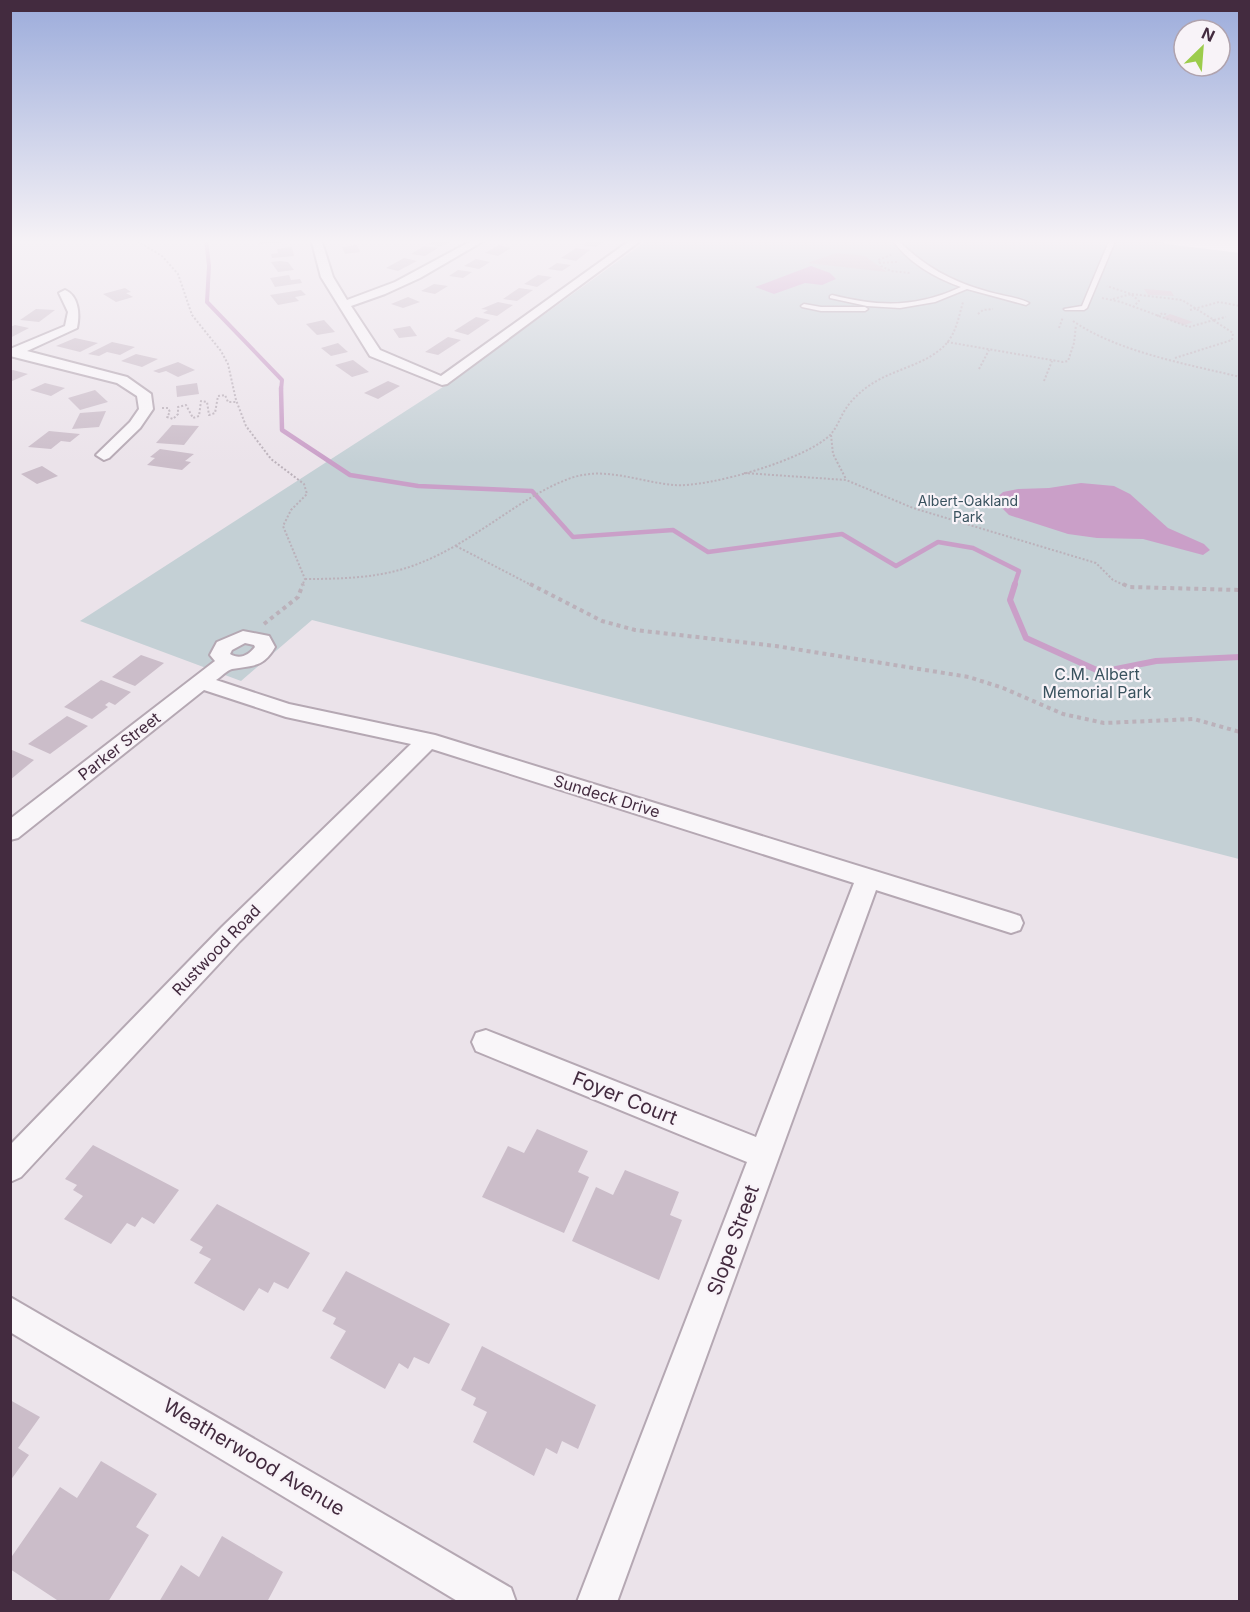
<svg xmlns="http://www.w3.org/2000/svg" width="1250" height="1612" viewBox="0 0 1250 1612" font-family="Inter,sans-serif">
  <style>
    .green { fill: #c4d0d5 }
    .water { fill: #ca9fc8 }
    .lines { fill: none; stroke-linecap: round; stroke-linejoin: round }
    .stream-far2 { stroke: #ca9fc8; stroke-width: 4 }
    .stream-far1 { stroke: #ca9fc8; stroke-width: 4.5 }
    .stream { stroke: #ca9fc8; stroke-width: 6 }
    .building { fill: #cbbdc9 }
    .lane-casing { stroke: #b5a8b3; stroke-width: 3 }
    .street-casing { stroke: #b5a8b3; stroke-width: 4 }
    .path-far1 { stroke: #bbb1ba; stroke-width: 2; stroke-dasharray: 2 2; stroke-linecap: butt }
    .path { stroke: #bbb1ba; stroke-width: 4; stroke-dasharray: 4 4; stroke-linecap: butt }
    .lane { fill: #f9f6f9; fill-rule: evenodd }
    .street { fill: #f9f6f9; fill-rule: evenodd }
    .secondary { fill: #fff; fill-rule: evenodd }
    .labels { text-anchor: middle; stroke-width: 4.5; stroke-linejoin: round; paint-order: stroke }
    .far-park-label { font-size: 14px; fill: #39525e; stroke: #f8f3f8 }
    .park-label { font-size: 16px; fill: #39525e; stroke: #f8f3f8 }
    .street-label { font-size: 16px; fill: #432b3f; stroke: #f8f3f8 }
    .near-street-label { font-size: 20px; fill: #432b3f; stroke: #f8f3f8 }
  </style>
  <rect width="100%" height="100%" fill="#ebe3ea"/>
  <polygon class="green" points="649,239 1143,239 1239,250 1239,859 312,620 241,681 80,621 446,385"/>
  <g class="water">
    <polygon points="811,266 830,273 836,279 822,285 805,283 774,294 755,287"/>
    <polygon points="1081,483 1114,486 1130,494 1168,528 1204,544 1210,550 1203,555 1143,539 1097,538 1068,534 1009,515 994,500 1003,492 1018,489 1049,488"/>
  </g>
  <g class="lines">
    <polyline class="stream-far2" points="206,239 209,266 207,302 282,380 281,390"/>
    <polyline class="stream-far1" points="281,388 282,430 350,475 418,486 532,491 573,537 673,530 708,552 842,534 896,566 938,542 973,548 1019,571 1014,586"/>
    <polyline class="stream" points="1015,584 1010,600 1026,638 1101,672 1156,661 1240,657"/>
  </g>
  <g class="building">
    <polygon points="259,239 287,239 287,242 259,244"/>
    <polygon points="438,239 455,239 441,246 428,244"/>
    <polygon points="574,239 603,239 599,241 604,242 596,247 582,245 587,242"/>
    <polygon points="357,245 360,252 345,254 342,247"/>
    <polygon points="499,245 511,248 498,256 485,253"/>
    <polygon points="424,246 438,248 425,256 411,254"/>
    <polygon points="292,247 294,256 272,258 271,254 278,253 277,249"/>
    <polygon points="576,248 590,250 576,261 561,258"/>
    <polygon points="837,253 865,256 887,272 807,263"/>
    <polygon points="404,258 417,261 398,271 386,268"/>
    <polygon points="476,259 490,262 479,269 464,266"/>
    <polygon points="280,261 288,262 294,270 278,272 271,262"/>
    <polygon points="557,263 571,265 562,271 548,269"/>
    <polygon points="458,270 472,272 463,278 449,276"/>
    <polygon points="289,275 291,280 300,279 302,283 275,287 270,278"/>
    <polygon points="538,275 552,277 537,287 524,284"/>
    <polygon points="434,284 448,286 435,294 421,291"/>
    <polygon points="125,288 131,292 126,293 133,297 116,302 103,294"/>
    <polygon points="519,288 533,290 517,301 503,299"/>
    <polygon points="1144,289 1171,291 1174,296 1148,295"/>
    <polygon points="301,290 306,295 295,297 299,301 278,305 270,295"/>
    <polygon points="408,297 420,302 403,308 391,304"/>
    <polygon points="498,302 513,305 497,316 483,313 488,310 481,309"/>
    <polygon points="36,309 55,310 39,322 20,320"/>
    <polygon points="1170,314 1193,322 1185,325 1162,318"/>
    <polygon points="476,317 490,320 468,335 454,331"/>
    <polygon points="324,320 335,332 317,335 306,324"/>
    <polygon points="15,325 29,328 10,338 10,327"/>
    <polygon points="410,326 417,336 399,338 393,329"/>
    <polygon points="448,337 461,340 438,355 425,352"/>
    <polygon points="75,338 98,343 80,352 56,346"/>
    <polygon points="112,342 135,347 120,355 107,352 99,356 88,354"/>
    <polygon points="338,343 348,352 331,356 321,348"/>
    <polygon points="136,354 158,359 142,367 121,361"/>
    <polygon points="353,360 369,372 352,377 335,365"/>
    <polygon points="178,362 195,370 178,377 166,371 159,373 153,371"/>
    <polygon points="13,370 28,374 10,382 10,371"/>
    <polygon points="388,381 400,386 378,399 364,393"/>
    <polygon points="45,383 65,388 51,396 30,390"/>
    <polygon points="197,383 199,394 177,397 176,386"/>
    <polygon points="95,390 108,402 80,410 68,398"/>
    <polygon points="106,411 99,427 72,429 80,413"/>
    <polygon points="172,425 199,426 184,445 156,443"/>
    <polygon points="49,431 80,434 70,442 61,441 51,449 28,447"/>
    <polygon points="160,449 194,454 185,461 191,462 182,470 147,465 155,458 150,457"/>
    <polygon points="42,466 58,476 37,484 21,474"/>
    <polygon points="141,655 164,663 135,686 112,677"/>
    <polygon points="101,680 131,692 115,705 109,702 105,705 108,707 92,719 64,707"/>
    <polygon points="67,716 88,726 50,754 28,744"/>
    <polygon points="12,750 34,760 10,780 10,751"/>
    <polygon points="537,1129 588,1151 578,1172 589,1177 564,1233 482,1197 508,1146 524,1153"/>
    <polygon points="93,1145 179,1190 154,1224 142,1217 135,1227 127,1223 111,1244 64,1219 83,1196 73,1190 77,1185 65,1179"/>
    <polygon points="625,1170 679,1192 670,1215 682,1220 659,1280 572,1241 596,1187 613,1195"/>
    <polygon points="217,1204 310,1253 288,1289 274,1282 268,1293 259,1288 244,1311 194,1283 211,1259 199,1253 203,1247 190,1240"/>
    <polygon points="346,1271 450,1324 429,1364 414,1357 408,1369 399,1363 385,1389 330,1358 346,1331 333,1324 336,1318 322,1311"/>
    <polygon points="482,1346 596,1405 578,1449 562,1441 557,1454 546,1448 534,1476 473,1442 487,1412 473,1405 476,1398 461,1390"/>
    <polygon points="10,1400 40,1417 18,1448 29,1455 10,1481"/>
    <polygon points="101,1461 157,1494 136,1527 149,1535 108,1602 60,1602 10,1569 10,1559 60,1487 77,1498"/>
    <polygon points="222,1536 283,1572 267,1602 159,1602 181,1565 199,1577"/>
  </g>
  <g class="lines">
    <g class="lane-casing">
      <g id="lane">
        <path d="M892,239H897C923,266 952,282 989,292C1002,296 1018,297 1029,303L1026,305L967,289L935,302L900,308L867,306L830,298V296L832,295C879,307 916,308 961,287C935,278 907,262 892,239Z"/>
        <polygon points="1110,239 1116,239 1087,308 1084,310 1065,310 1064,309 1082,306"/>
        <polygon points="804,304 821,307 865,307 868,309 865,311 821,311 802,307 801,306"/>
      </g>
    </g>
    <g class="street-casing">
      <g id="street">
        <polygon points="311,239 321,239 333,277 347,300 395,282 475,239 487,239 420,278 385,294 351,306 380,350 441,376 632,239 643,239 447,384 442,385 370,356 321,277"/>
        <path d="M65,290C79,296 80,315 77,328L27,351L127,377L151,394L153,409L140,428L109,458L104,460L96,455L130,422L139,409L137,396L117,383L10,356V349L65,326L68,312L59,293Z"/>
        <path d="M243,631L269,636L275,647C263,668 253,665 232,669C227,670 221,677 216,680L289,704L435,735L1011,913L1020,916L1023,923L1020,930L1011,933L876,890L617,1602H577L747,1162L476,1051L472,1042L476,1033L486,1030L756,1137L854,883L432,749L240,941L21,1177L10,1182V1145L222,927L411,744L286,717L204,690L18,838L10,840V819L215,661L210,655L217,642ZM245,643L254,645L255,647C249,655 240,660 230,654L232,650Z"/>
        <polygon points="10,1297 511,1588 516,1602 459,1602 10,1332"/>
      </g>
    </g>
    <g class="path-far1">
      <polyline points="134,239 162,256 178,274 192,315 221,351 228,364 236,400 246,426 271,459 304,484 307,494 291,510 283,526 305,579 302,586"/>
      <polyline points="897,262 880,263 881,266 891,271 910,273"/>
      <polyline points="880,263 878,260 891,255"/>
      <polyline points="1102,298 1121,302 1189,327 1214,320 1182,300 1131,294 1107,286"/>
      <polyline points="1113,299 1131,294 1139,301 1133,307"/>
      <polyline points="1190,310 1219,302 1240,306"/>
      <polyline points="978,314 983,310 993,309"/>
      <polyline points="1157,316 1163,313 1167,315"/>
      <polyline points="1214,320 1226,317"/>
      <path d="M1073,321C1118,352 1187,364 1240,377"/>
      <polyline points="1059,328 1063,317"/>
      <polyline points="947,342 1063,362 1068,361 1074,343 1076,325"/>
      <polyline points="1175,358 1232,340 1233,333 1213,320"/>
      <polyline points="979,369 989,350"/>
      <polyline points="1044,381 1052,361"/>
      <polyline points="162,408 168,408 170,412 167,417 173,419 178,414 178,407 186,405 193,418 199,416 201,401 207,402 209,415 215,413 218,396 225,395 228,402 237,402"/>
      <polyline points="831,435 833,454 846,479"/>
      <polyline points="744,473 846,480 913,508 1096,563 1113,580 1126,586"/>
      <polyline points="456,546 533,586"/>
      <path d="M305,579C385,579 417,572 484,528C512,510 540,489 571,478C605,466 639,482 674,485C708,488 808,459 831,434C837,427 840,418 845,410C851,400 861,391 870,385C893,369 927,365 946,344C956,333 959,316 963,302"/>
    </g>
    <g class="path">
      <polyline points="530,584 602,621 635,630 776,646 969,677 1003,688 1063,714 1104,723 1194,719 1240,732"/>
      <polyline points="1123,584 1129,587 1240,590"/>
      <polyline points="264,624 298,597 303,584"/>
    </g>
    <use href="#lane" class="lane"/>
    <use href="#street" class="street"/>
    <polygon class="secondary" points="1158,239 1201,239 1240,243 1240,253 1166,244"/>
  </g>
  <linearGradient id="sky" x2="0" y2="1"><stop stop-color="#9cacdb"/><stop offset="0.52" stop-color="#f6f2f6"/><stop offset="1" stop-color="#f6f2f6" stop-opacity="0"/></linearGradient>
  <rect width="1250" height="464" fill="url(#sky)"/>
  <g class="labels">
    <g class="far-park-label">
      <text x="968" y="506">Albert-Oakland<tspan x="968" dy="16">Park</tspan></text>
    </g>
    <g class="park-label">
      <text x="1097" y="680">C.M. Albert<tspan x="1097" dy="18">Memorial Park</tspan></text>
    </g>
    <g class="street-label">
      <text transform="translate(119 746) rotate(-38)" y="6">Parker Street</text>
      <text transform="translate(607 796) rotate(17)" y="6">Sundeck Drive</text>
      <text transform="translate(216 950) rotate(-46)" y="6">Rustwood Road</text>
    </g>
    <g class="near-street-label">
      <text transform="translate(625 1098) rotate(22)" y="7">Foyer Court</text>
      <text transform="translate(733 1240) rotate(-70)" y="7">Slope Street</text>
      <text transform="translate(254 1457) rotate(31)" y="7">Weatherwood Avenue</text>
    </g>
  </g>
  <rect width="1250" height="1612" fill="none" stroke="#432b3f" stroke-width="24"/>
  <g transform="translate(1202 48) rotate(25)"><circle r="28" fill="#f8f3f8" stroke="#b0a3ae" stroke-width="1.5"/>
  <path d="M0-4.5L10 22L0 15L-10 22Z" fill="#9ccc4c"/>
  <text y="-9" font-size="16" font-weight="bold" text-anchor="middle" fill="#432b3f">N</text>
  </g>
</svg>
